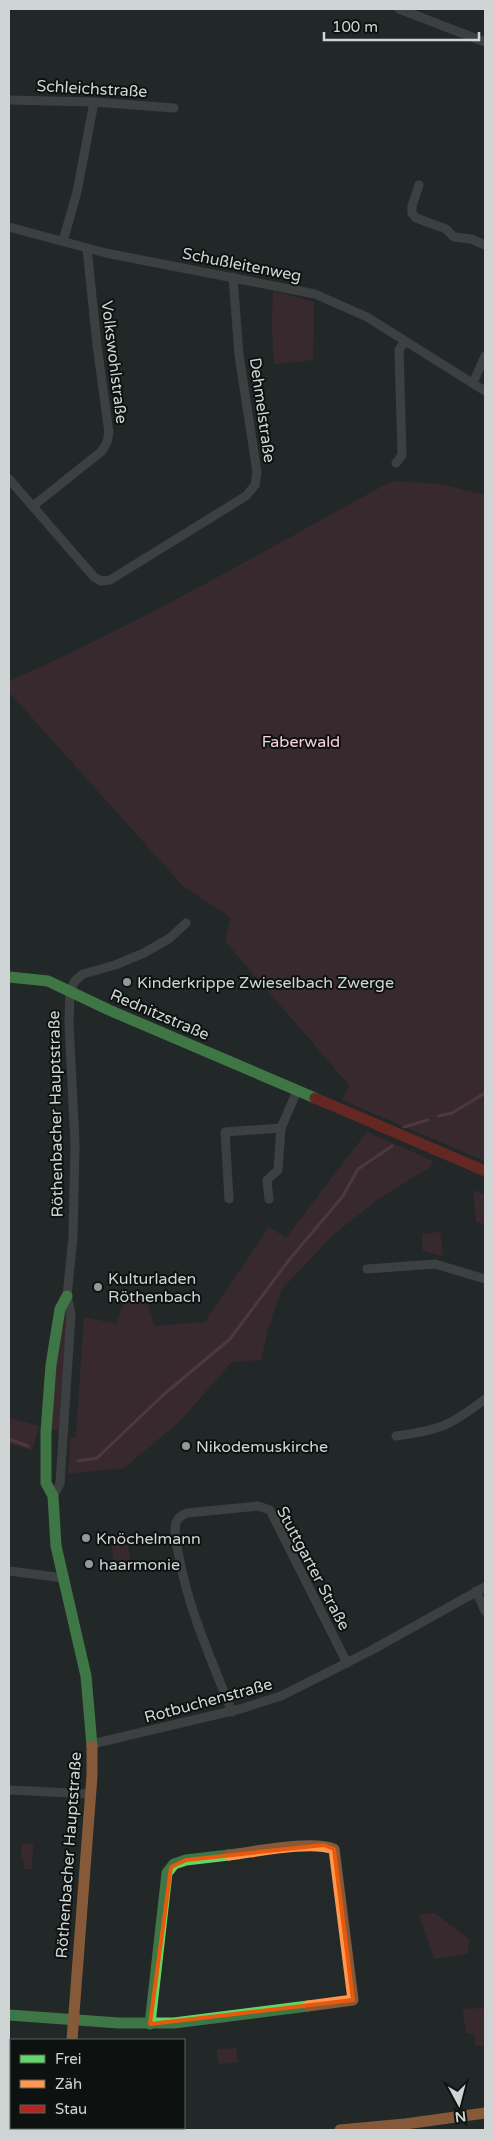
<svg xmlns="http://www.w3.org/2000/svg" width="494" height="2139" viewBox="0 0 494 2139" font-family="'Varela Round',sans-serif">
  <style>
    .green { fill: #532c37 }
    .lines { fill: none; stroke-linecap: round; stroke-linejoin: round }
    .stream { stroke: #844c5a; stroke-width: 3 }
    .street { stroke: #5d5e5e; stroke-width: 9 }
    .fast { stroke: #63d668; stroke-width: 11 }
    .slow { stroke: #ff974d; stroke-width: 11 }
    .jam { stroke: #b3261e; stroke-width: 11 }
    .marked { fill: none; stroke: #e8590c; stroke-width: 4; stroke-linejoin: round }
    .poi-dot { fill: #939898; stroke: #0d1211; stroke-width: 2 }
    .labels { text-anchor: middle; stroke-width: 4; stroke-linejoin: round; paint-order: stroke }
    .street-label { font-size: 16px; fill: #cfd5d4; stroke: #0d1211 }
    .park-label { font-size: 16px; fill: #f9d1d9; stroke: #0d1211 }
    .poi-label { font-size: 16px; fill: #cfd5d4; stroke: #0d1211; text-anchor: start }
  </style>
  <rect width="100%" height="100%" fill="#232828"/>
  <g class="green">
    <polygon points="273,291 314,302 313,360 274,364 272,328"/>
    <path d="M392,481L440,484L485,495V1161L342,1100L349,1085L225,941L231,918L183,886L9,692V681C141,623 266,550 392,481Z"/>
    <polygon points="367,1132 433,1161 430,1167 378,1199 334,1234 281,1290 268,1329 261,1360 232,1362 179,1422 124,1468 68,1474 70,1438 76,1437 84,1317 116,1324 125,1299 146,1298 154,1326 205,1322 269,1227 286,1238"/>
    <polygon points="473,1190 485,1195 485,1224 476,1222"/>
    <polygon points="440,1232 443,1256 423,1251 422,1234"/>
    <polygon points="65,1309 67,1312 60,1431 49,1429 63,1311"/>
    <polygon points="9,1418 39,1426 32,1450 9,1444"/>
    <polygon points="128,1543 130,1562 114,1564 112,1546"/>
    <polygon points="22,1843 33,1844 32,1869 24,1869 24,1860 21,1860"/>
    <polygon points="434,1913 469,1939 468,1953 434,1959 419,1914"/>
    <polygon points="485,2008 485,2045 476,2046 474,2034 466,2033 463,2009"/>
    <polygon points="236,2048 238,2062 219,2064 217,2050"/>
  </g>
  <g class="lines">
    <g class="stream">
      <polyline points="438,1116 452,1113 485,1093"/>
      <polyline points="404,1127 428,1120"/>
      <polyline points="9,1439 28,1446"/>
      <polyline points="78,1461 97,1458 162,1396 230,1339 289,1260 343,1196 358,1169 392,1146"/>
    </g>
    <g class="street">
      <polyline points="399,9 485,42"/>
      <polyline points="9,100 94,102 174,108"/>
      <polyline points="419,185 412,206 412,213 416,218 446,229 454,237 471,239 485,245"/>
      <polyline points="9,227 106,253 315,294 367,317 485,391"/>
      <polyline points="63,241 77,192 94,102"/>
      <polyline points="473,383 485,356"/>
      <polyline points="396,463 402,455 399,350 405,341"/>
      <polyline points="9,479 94,577 101,581 110,580 246,496 255,485 257,472 239,355 233,277"/>
      <polyline points="33,506 102,451 107,442 109,433 97,345 87,248"/>
      <polyline points="229,1199 225,1132 281,1128"/>
      <polyline points="269,1199 267,1180 278,1170 281,1128 297,1091"/>
      <polyline points="367,1269 435,1264 485,1279"/>
      <path d="M396,1436C440,1430 450,1426 485,1399"/>
      <polyline points="53,1496 60,1484 71,1314 67,1296 73,1237 75,1144 69,1023 70,991 75,981 83,974 115,965 144,953 170,938 186,923"/>
      <polyline points="9,1571 64,1578"/>
      <polyline points="476,1591 485,1611"/>
      <path d="M232,1712C212,1661 189,1611 179,1557C177,1545 173,1534 176,1523C178,1517 182,1515 187,1513L258,1506L270,1510L347,1663"/>
      <polyline points="92,1744 240,1709 281,1696 370,1651 485,1587"/>
      <polyline points="9,1790 91,1794"/>
      <polyline points="75,2128 75,2130"/>
    </g>
    <g class="fast">
      <polyline points="9,977 48,981 109,1010 315,1098"/>
      <polyline points="67,1296 60,1309 51,1365 46,1432 46,1483 53,1496 56,1546 86,1676 92,1746"/>
      <polyline points="9,2015 119,2023 174,2023 308,2006"/>
      <polyline points="150,2024 167,1873 174,1864 186,1860 229,1855"/>
    </g>
    <g class="slow">
      <path d="M229,1855C255,1852 311,1840 334,1849L353,2000L308,2006"/>
      <polyline points="72,2040 92,1776 92,1746"/>
      <polyline points="340,2130 405,2124 485,2113"/>
    </g>
    <polyline class="jam" points="315,1098 485,1171"/>
  </g>
  <path d="M0 0H494V2139H0ZM324,1845L334,1849L353,2000L150,2024L171,1867L186,1860Z" fill="#232828" fill-opacity=".55" fill-rule="evenodd"/>
  <path class="marked" d="M324,1845L334,1849L353,2000L150,2024L171,1867L186,1860Z"/>
  <g class="poi-dot">
    <circle cx="127" cy="982" r="5"/>
    <circle cx="98" cy="1287" r="5"/>
    <circle cx="186" cy="1446" r="5"/>
    <circle cx="86" cy="1538" r="5"/>
    <circle cx="89" cy="1564" r="5"/>
  </g>
  <g class="labels">
    <g class="street-label">
      <text transform="translate(92 88) rotate(3)" y="6">Schleichstraße</text>
      <text transform="translate(242 264) rotate(11)" y="6">Schußleitenweg</text>
      <text transform="translate(115 362) rotate(83)" y="6">Volkswohlstraße</text>
      <text transform="translate(263 410) rotate(82)" y="6">Dehmelstraße</text>
      <text transform="translate(160 1014) rotate(23)" y="6">Rednitzstraße</text>
      <text transform="translate(55 1114) rotate(-91)" y="6">Röthenbacher Hauptstraße</text>
      <text transform="translate(314 1568) rotate(62)" y="6">Stuttgarter Straße</text>
      <text transform="translate(208 1700) rotate(-15)" y="6">Rotbuchenstraße</text>
      <text transform="translate(68 1855) rotate(-86)" y="6">Röthenbacher Hauptstraße</text>
    </g>
    <g class="park-label">
      <text x="301" y="747">Faberwald</text>
    </g>
    <g class="poi-label">
      <text x="137" y="988">Kinderkrippe Zwieselbach Zwerge</text>
      <text x="108" y="1284">Kulturladen<tspan x="108" dy="18">Röthenbach</tspan></text>
      <text x="196" y="1452">Nikodemuskirche</text>
      <text x="96" y="1544">Knöchelmann</text>
      <text x="99" y="1570">haarmonie</text>
    </g>
  </g>
  <rect width="494" height="2139" fill="none" stroke="#cfd5d4" stroke-width="20"/>
  <rect x="10" y="2039" width="175" height="90" fill="#0d1211" stroke="#5b605f"/>
  <rect x="20" y="2055" width="25" height="8" fill="#63d668" stroke="#5b605f"/>
  <text x="55" y="2064" font-size="15" fill="#cfd5d4">Frei</text>
  <rect x="20" y="2080" width="25" height="8" fill="#ff974d" stroke="#5b605f"/>
  <text x="55" y="2089" font-size="15" fill="#cfd5d4">Zäh</text>
  <rect x="20" y="2105" width="25" height="8" fill="#b3261e" stroke="#5b605f"/>
  <text x="55" y="2114" font-size="15" fill="#cfd5d4">Stau</text>
  <g transform="translate(459 2104) rotate(173)" stroke="#0d1211" stroke-width="4" paint-order="stroke">
  <path d="M0-4L9 19L0 12L-9 19Z" fill="#cfd5d4"/>
  <text y="-8" font-size="14" font-weight="bold" text-anchor="middle" fill="#cfd5d4">N</text>
  </g>
  <path d="M324 32v8h155v-8" fill="none" stroke="#cfd5d4" stroke-width="2.5"/>
  <text x="332" y="32" font-size="15" fill="#cfd5d4" stroke="#0d1211" stroke-width="4" paint-order="stroke">100 m</text>
</svg>
